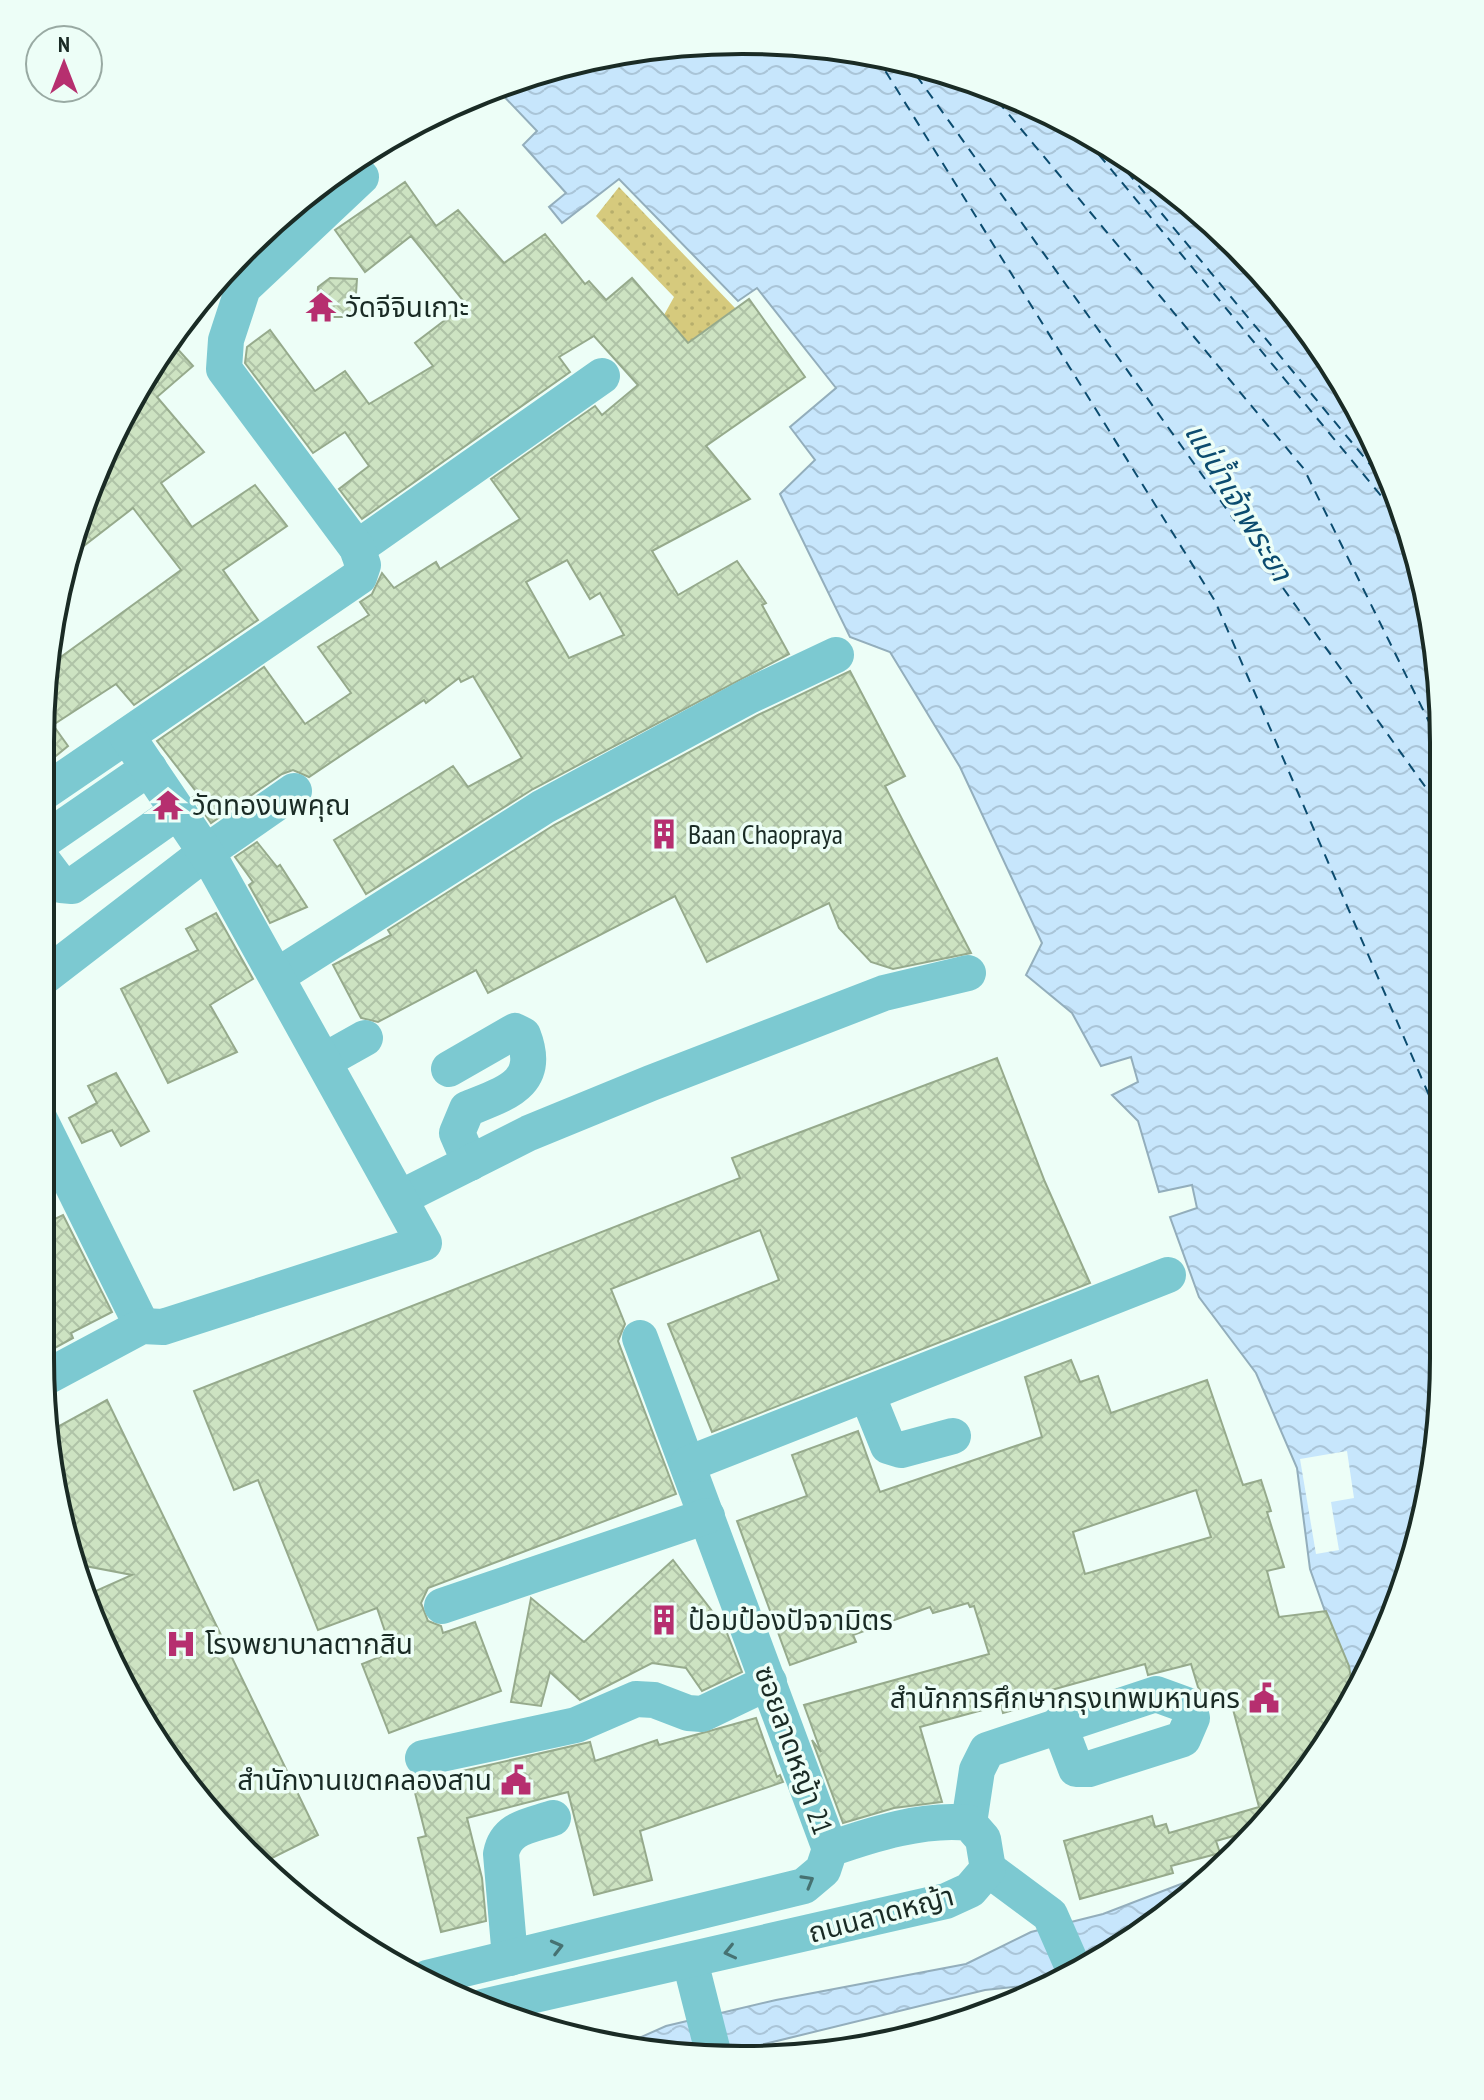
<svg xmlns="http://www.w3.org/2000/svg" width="1484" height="2100" viewBox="0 0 1484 2100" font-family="'PT Sans Narrow','Noto Sans Thai',sans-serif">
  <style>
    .grass { fill: url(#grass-dots) }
    .water { fill: url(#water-waves); stroke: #93aebc; stroke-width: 2 }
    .pier { fill: #edfef7 }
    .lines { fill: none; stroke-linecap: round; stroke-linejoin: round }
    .ferry { stroke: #0c4c6f; stroke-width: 2; stroke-dasharray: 10 8; stroke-linecap: butt }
    .building { fill: url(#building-cross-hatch); stroke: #96aa8c; stroke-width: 2; fill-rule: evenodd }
    .minor { stroke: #7cc9d1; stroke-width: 36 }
    .oneway { stroke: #467272 }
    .labels { text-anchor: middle; stroke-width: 7; stroke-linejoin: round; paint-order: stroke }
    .poi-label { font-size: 28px; fill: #1a2b25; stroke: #edfef7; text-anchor: start }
    .street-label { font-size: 28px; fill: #1a2b25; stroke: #edfef7 }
    .water-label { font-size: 30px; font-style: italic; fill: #0c4c6f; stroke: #edfef7 }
    .rim { fill: none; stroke: #1a2b25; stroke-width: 4 }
  </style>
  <defs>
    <pattern id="grass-dots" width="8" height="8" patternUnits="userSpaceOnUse" patternTransform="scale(2)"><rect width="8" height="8" fill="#d6ca7d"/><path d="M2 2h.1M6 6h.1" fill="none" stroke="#b7ae6c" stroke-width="1.8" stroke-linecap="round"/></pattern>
    <pattern id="water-waves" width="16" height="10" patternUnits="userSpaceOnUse" patternTransform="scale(2)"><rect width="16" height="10" fill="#c7e6fc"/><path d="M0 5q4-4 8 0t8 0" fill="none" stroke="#aac5d8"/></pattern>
    <pattern id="building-cross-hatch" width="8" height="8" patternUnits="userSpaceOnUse" patternTransform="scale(2)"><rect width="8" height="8" fill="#cde3c2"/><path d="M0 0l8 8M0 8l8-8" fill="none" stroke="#afc3a7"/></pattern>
  </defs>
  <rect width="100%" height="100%" fill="#edfef7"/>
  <polygon class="grass" points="619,187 736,309 683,346 664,315 674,297 596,216"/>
  <g class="water">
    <polygon points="787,41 923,64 1052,112 1169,185 1269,279 1372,432 1438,650 1443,1403 1420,1539 1372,1668 1355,1696 1310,1569 1297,1468 1256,1373 1199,1297 1170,1217 1197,1208 1192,1185 1159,1192 1138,1121 1112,1095 1138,1082 1131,1057 1101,1066 1072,1013 1026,975 1042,943 960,767 890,652 850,637 780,494 815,460 790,427 836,388 757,288 738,301 619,179 562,223 549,207 566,193 523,145 537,131 495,87 516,77 650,46"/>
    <polygon points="1220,1869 1205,1885 1060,1982 985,1990 736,2051 651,2054 621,2046 666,2026 776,2000 966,1964 1031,1932 1103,1914"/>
  </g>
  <polygon class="pier" points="1347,1451 1354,1498 1331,1502 1339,1550 1316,1554 1300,1459"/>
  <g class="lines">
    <g class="ferry">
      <polyline points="876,56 1215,601 1441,1123"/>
      <polyline points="906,61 1439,806"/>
      <polyline points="986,87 1304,469 1438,740"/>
      <polyline points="1076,127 1397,515"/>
      <polyline points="1104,144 1388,486"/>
      <polyline points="1256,267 1278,292"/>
    </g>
  </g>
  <g class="building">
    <path d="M405,182L436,226L458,210L504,263L545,234L585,284L589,281L606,300L632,278L688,343L749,299L805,377L706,446L750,499L652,551L678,595L737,561L766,603L762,605L789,654L533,789L366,894L334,840L453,766L468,787L522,758L473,676L461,682L459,678L426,703L424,700L309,777L293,770L282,774L211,823L193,797L198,794L157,741L264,667L305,724L351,693L318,647L369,615L360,602L372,594L382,573L394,588L436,562L440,569L520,519L491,479L595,406L602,415L638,385L594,336L559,357L570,372L362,519L339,489L369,466L345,432L313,453L245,363L247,347L270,330L315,391L345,371L369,404L433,366L415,343L466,304L411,236L365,272L335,230ZM567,560L590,599L600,593L624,635L569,658L526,582Z"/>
    <polygon points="330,278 357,279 355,308 344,317 329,317 317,305 318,287"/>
    <polygon points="173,344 193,366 157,397 204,452 161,483 192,527 255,485 287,526 223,570 258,620 134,705 116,684 53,725 68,746 40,769 47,667 181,570 133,508 72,555 134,391"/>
    <polygon points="850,671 905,776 885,786 971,953 893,969 871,962 839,928 829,903 707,962 675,896 488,993 476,970 378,1022 361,1018 333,965 391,935 388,930 554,825 758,715"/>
    <polygon points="257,842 277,867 280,865 307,907 270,923 249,885 253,882 235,857"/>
    <polygon points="216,913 253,979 210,1005 237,1052 168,1083 121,989 198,950 186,929"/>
    <polygon points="997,1058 1045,1182 1090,1283 712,1432 668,1324 779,1280 760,1230 611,1289 625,1324 618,1341 676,1494 428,1588 421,1603 428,1621 441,1626 443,1633 475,1622 501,1691 389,1733 362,1664 392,1652 377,1608 318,1630 258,1480 234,1490 194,1391 740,1178 732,1158"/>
    <polygon points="116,1073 149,1131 121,1146 112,1130 82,1143 69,1118 97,1103 88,1086"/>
    <polygon points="63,1215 112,1312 71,1333 73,1338 40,1356 40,1226"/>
    <path d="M1071,1360L1080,1382L1098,1376L1111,1413L1207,1380L1243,1485L1261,1480L1271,1511L1267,1512L1284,1567L1267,1571L1279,1617L1326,1611L1349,1666L1354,1697L1299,1785L1258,1829L1216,1841L1220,1853L1171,1866L1173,1873L1080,1899L1064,1841L1152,1816L1155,1827L1166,1824L1169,1833L1259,1807L1230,1698L1210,1705L1198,1687L1191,1664L1148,1675L1145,1664L1037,1694L1039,1703L1003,1713L1001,1705L920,1727L942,1802L894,1808L843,1823L812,1740L821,1752L804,1705L989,1654L974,1606L970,1607L968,1603L933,1613L930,1607L853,1635L856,1642L790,1665L737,1521L807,1496L792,1455L858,1431L880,1492L1042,1437L1025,1377ZM1196,1490L1211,1537L1085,1574L1073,1532Z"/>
    <polygon points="107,1400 318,1835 260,1864 158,1748 89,1594 132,1575 75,1564 64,1540 50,1431"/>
    <polygon points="673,1560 725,1628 742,1672 702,1691 686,1668 652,1663 580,1700 550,1672 541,1706 511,1702 531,1598 584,1642"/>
    <polygon points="756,1718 777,1777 780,1775 783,1782 640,1831 652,1880 594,1895 568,1792 467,1818 482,1878 486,1921 441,1932 418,1838 426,1836 411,1777 427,1779 590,1742 595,1761 657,1740 659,1745"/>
  </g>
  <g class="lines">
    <g class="minor">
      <polyline points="357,548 602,376"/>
      <polyline points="40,795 359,577 363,565 357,548 224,369 226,340 243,288 361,177"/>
      <polyline points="40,843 149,768"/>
      <polyline points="40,857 61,885 72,886 178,811"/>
      <polyline points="277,976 543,807 749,696 836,655"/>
      <polyline points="40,980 205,853 294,791"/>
      <polyline points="324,1061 365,1038"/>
      <path d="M449,1069L515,1031L523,1035C542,1084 506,1093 467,1109L457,1133L470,1163"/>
      <polyline points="40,1120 142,1326"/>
      <polyline points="400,1198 529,1133 651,1083 884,993 968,973"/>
      <polyline points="640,1338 830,1849"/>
      <polyline points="43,1379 142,1326 163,1327 424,1243 214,865 127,736"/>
      <polyline points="867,1394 888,1446 901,1450 953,1436"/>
      <polyline points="688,1464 1168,1275"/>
      <polyline points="442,1606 707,1516"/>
      <polyline points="423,1758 576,1725 636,1699 654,1700 688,1713 702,1714 769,1682"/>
      <polyline points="969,1823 977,1770 987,1750 1156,1694 1189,1706 1192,1718 1183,1739 1089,1769 1076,1769 1059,1724"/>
      <polyline points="988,1869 1050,1915 1075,1972"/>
      <path d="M510,1958L501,1854C506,1827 530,1826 553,1818"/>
      <polyline points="690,1961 713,2052"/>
      <path d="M427,1978L804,1886L823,1870L830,1849C873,1834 924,1818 969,1823L983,1839L988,1869L970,1890L946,1901L478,2008"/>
    </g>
  </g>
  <defs><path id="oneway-chevron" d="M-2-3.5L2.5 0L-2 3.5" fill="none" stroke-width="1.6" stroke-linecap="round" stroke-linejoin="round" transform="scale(2)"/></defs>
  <g class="oneway">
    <use href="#oneway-chevron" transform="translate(808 1881) rotate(-30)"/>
    <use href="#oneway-chevron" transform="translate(557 1947) rotate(-14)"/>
    <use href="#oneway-chevron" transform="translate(730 1952) rotate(167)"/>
  </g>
  <defs>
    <g id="temple-bare" transform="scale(2.4)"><path d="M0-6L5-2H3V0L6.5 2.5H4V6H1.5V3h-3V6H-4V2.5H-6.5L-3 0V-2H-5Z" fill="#b62f6f" stroke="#edfef7" stroke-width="2.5" paint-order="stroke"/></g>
    <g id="building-bare" transform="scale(2.4)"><path d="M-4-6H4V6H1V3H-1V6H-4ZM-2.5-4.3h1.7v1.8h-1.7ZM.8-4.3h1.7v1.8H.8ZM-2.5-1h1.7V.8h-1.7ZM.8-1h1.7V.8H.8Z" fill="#b62f6f" stroke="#edfef7" stroke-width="2.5" paint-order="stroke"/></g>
    <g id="hospital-bare" transform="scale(2.4)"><path d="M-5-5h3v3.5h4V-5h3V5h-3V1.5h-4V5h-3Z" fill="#b62f6f" stroke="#edfef7" stroke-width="2.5" paint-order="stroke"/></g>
    <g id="civic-bare" transform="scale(2.4)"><path d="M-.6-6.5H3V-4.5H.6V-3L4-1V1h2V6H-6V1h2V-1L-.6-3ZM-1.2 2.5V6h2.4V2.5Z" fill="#b62f6f" stroke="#edfef7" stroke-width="2.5" paint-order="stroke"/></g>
  </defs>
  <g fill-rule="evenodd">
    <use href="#temple-bare" x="321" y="307"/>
    <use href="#temple-bare" x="168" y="805"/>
    <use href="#building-bare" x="664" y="834"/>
    <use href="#building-bare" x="664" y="1620"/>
    <use href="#hospital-bare" x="181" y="1644"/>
    <use href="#civic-bare" x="1264" y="1698"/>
    <use href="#civic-bare" x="516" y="1780"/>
  </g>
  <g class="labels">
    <g class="poi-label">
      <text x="345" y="317">วัดจีจินเกาะ</text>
      <text x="192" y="815">วัดทองนพคุณ</text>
      <text x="688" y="844">Baan Chaopraya</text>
      <text x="688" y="1630">ป้อมป้องปัจจามิตร</text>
      <text x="205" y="1654">โรงพยาบาลตากสิน</text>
      <text x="1240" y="1708" text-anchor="end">สำนักการศึกษากรุงเทพมหานคร</text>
      <text x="492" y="1790" text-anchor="end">สำนักงานเขตคลองสาน</text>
    </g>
    <g class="street-label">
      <text transform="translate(794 1750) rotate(70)" y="10">ซอยลาดหญ้า 21</text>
      <text transform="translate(881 1914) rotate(-15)" y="10">ถนนลาดหญ้า</text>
    </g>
    <g class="water-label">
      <text transform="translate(1238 502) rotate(59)" y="10">แม่น้ำเจ้าพระยา</text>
    </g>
  </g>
  <path d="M0 0H1484V2100H0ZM742 54H742A688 688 0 0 1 1430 742V1358A688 688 0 0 1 742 2046H742A688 688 0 0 1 54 1358V742A688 688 0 0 1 742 54Z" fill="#edfef7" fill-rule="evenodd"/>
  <path class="rim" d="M742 54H742A688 688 0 0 1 1430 742V1358A688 688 0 0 1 742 2046H742A688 688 0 0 1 54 1358V742A688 688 0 0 1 742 54Z"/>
  <g transform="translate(64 64)"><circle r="38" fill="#edfef7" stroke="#99aaa3" stroke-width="2"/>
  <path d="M0-6L14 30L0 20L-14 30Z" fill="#b62f6f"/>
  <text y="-12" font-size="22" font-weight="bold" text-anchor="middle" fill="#1a2b25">N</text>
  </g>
</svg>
